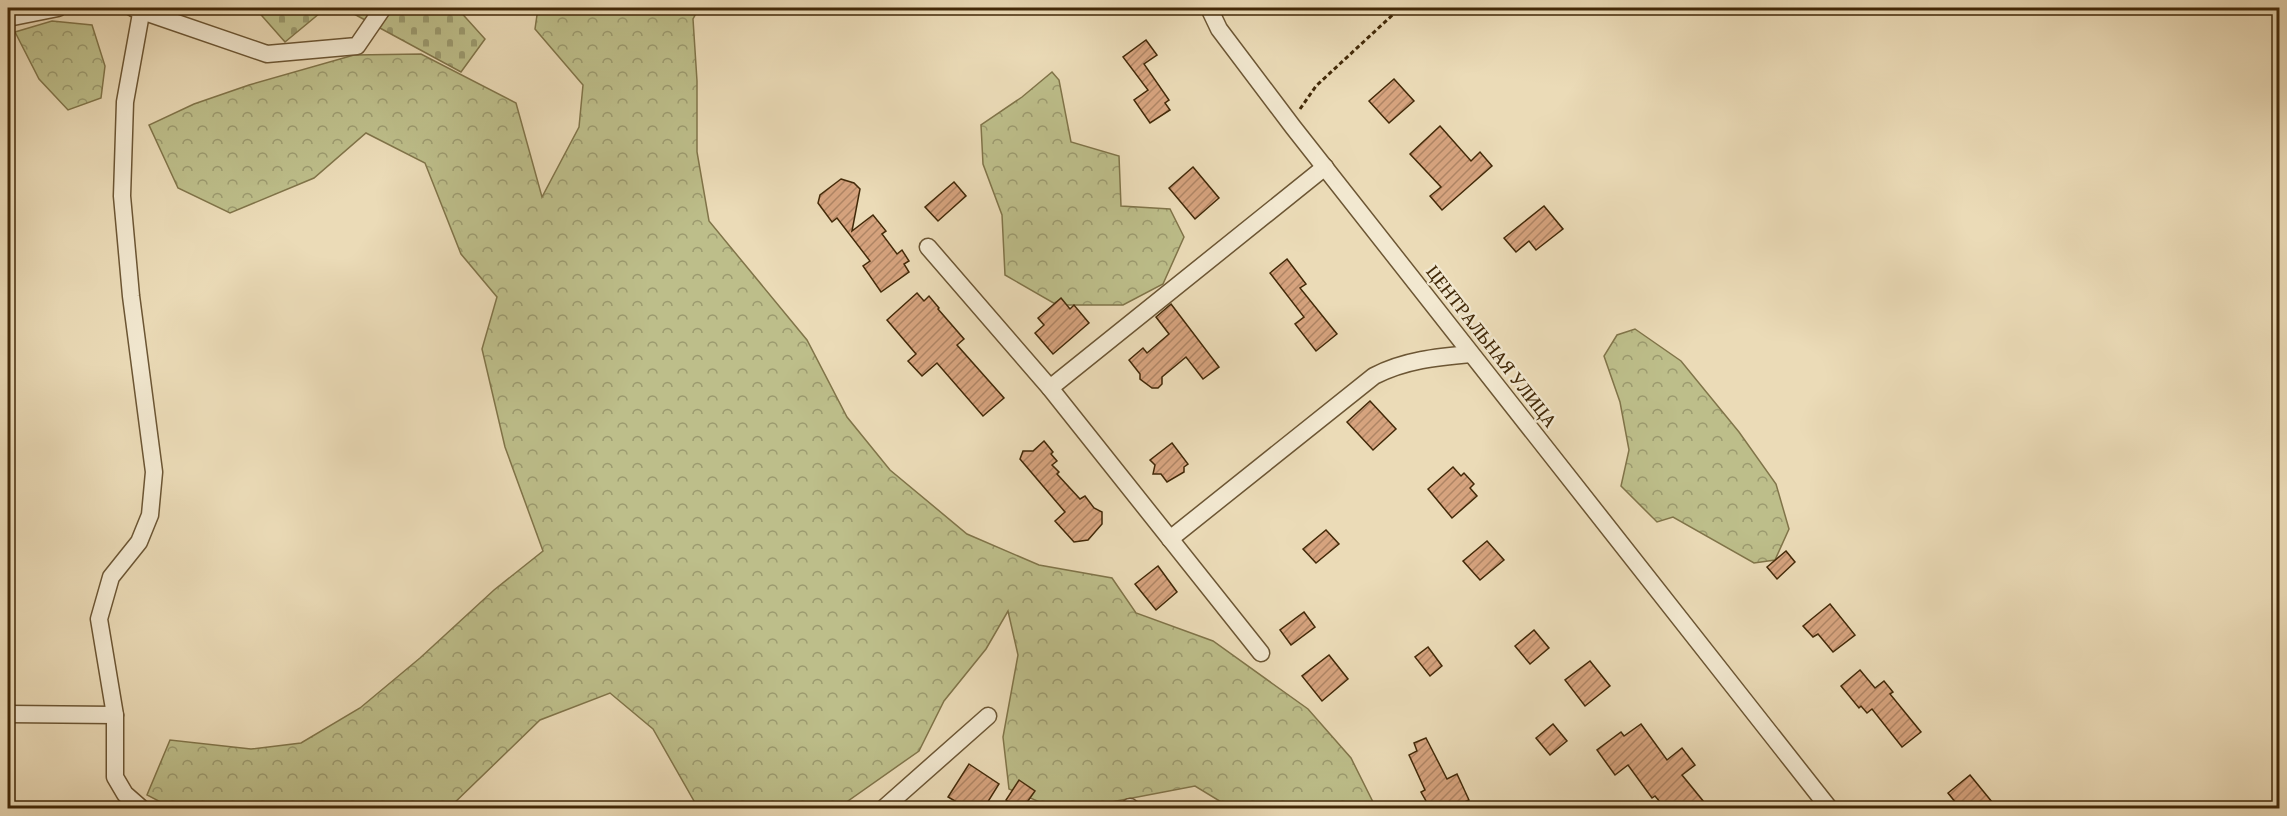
<svg xmlns="http://www.w3.org/2000/svg" width="2287" height="816" viewBox="0 0 2287 816" font-family="'Gentium Book Plus',serif">
  <style>
    .forest { fill: url(#forest-crowns); stroke: #807449; stroke-width: 1.5 }
    .cemetery { fill: url(#cemetery-stones); stroke: #807449; stroke-width: 1.5 }
    .building { fill: url(#building-hatch); stroke: #422908; stroke-width: 1.5 }
    .lines { fill: none; stroke-linecap: round; stroke-linejoin: round }
    .minor-casing { stroke: #6c5634; stroke-width: 19 }
    .path { stroke: #422908; stroke-width: 3; stroke-dasharray: 4.5 3; stroke-linecap: butt }
    .minor { stroke: #f2e8d0; stroke-width: 16 }
    .labels { text-anchor: middle; stroke-width: 4.5; stroke-linejoin: round; paint-order: stroke }
    .street-label { font-size: 20px; fill: #422908; stroke: #f2e8d0 }
  </style>
  <defs>
    <pattern id="forest-crowns" width="20" height="18" patternUnits="userSpaceOnUse" patternTransform="scale(1.5)"><rect width="20" height="18" fill="#bdbe8a"/><path d="M2 6a3 3 0 1 1 6 0M12 15a3 3 0 1 1 6 0" fill="none" stroke="#9b9a6f"/></pattern>
    <pattern id="cemetery-stones" width="16" height="16" patternUnits="userSpaceOnUse" patternTransform="scale(1.5)"><rect width="16" height="16" fill="#bdbe8a"/><path d="M2 7V4a2 2 0 0 1 4 0v3zM10 15v-3a2 2 0 0 1 4 0v3z" fill="#9b9a6f"/></pattern>
    <pattern id="building-hatch" width="6" height="6" patternUnits="userSpaceOnUse" patternTransform="scale(1.5)"><rect width="6" height="6" fill="#d6a37e"/><path d="M-1 1l2-2M0 6l6-6M5 7l2-2" fill="none" stroke="#af8565"/></pattern>
  </defs>
  <rect width="100%" height="100%" fill="#ebdbb7"/>
  <filter id="stains"><feTurbulence type="fractalNoise" baseFrequency=".00333" numOctaves="4"/><feColorMatrix values="0 0 0 0 .2 0 0 0 0 .09 0 0 0 0 .02 0 0 0 .5 -.17"/></filter>
  <radialGradient id="worn" r=".72"><stop offset=".6" stop-color="#630" stop-opacity="0"/><stop offset="1" stop-color="#630" stop-opacity=".3"/></radialGradient>
  <g class="forest">
    <polygon points="538,8 699,8 693,19 697,81 697,152 709,221 807,340 847,417 890,470 967,534 1039,565 1112,578 1136,613 1213,641 1308,709 1351,758 1376,808 1231,808 1195,786 1080,808 1054,808 1009,789 1003,737 1018,655 1008,611 986,649 944,701 919,751 838,808 698,808 653,729 610,693 540,720 449,808 172,808 147,795 170,740 251,749 301,743 360,708 420,658 494,590 543,551 505,447 482,349 497,297 461,254 425,163 366,133 314,178 230,213 178,188 149,125 194,104 249,85 354,55 421,54 516,103 542,197 579,127 583,85 535,29"/>
    <polygon points="52,21 92,25 105,66 101,98 68,110 39,79 15,32"/>
    <polygon points="1052,72 1059,80 1071,142 1119,156 1121,206 1170,209 1184,237 1163,284 1123,305 1057,305 1005,275 1002,215 983,164 981,125 1022,97"/>
    <polygon points="1635,329 1681,361 1739,432 1776,484 1789,529 1775,560 1754,563 1673,517 1657,522 1621,486 1629,450 1620,402 1604,356 1617,335"/>
  </g>
  <g class="cemetery">
    <polygon points="255,8 326,8 285,42"/>
    <polygon points="343,8 457,8 485,39 461,72"/>
  </g>
  <g class="building">
    <polygon points="1146,40 1157,55 1144,64 1169,100 1165,103 1170,110 1150,123 1134,100 1148,90 1123,57"/>
    <polygon points="1394,79 1414,101 1389,123 1369,101"/>
    <polygon points="1440,126 1471,161 1480,152 1492,166 1442,210 1430,196 1441,187 1410,154"/>
    <polygon points="1193,167 1219,198 1195,219 1169,188"/>
    <polygon points="841,179 854,183 860,189 852,231 873,215 886,231 882,234 897,254 902,250 909,261 904,264 909,272 881,292 863,266 870,261 837,218 832,222 818,203 820,195"/>
    <polygon points="954,182 966,196 938,221 925,207"/>
    <polygon points="1544,206 1563,229 1536,250 1529,241 1516,252 1504,238"/>
    <polygon points="1287,259 1306,284 1300,288 1337,334 1316,351 1295,324 1304,317 1270,273"/>
    <polygon points="917,293 924,301 929,296 939,308 938,309 964,339 957,345 1004,398 983,416 937,363 922,376 908,361 916,354 887,320"/>
    <polygon points="1061,298 1070,309 1074,305 1089,323 1053,354 1035,333 1044,325 1038,318"/>
    <polygon points="1171,304 1219,367 1203,379 1186,357 1162,377 1162,384 1158,388 1152,388 1140,379 1140,374 1129,360 1143,348 1147,353 1169,334 1156,317"/>
    <polygon points="1370,401 1396,429 1373,450 1347,422"/>
    <polygon points="1044,441 1053,452 1051,454 1057,461 1052,465 1059,472 1057,474 1080,499 1085,496 1094,508 1102,512 1102,524 1088,540 1074,542 1055,521 1065,512 1020,459 1023,451 1033,451"/>
    <polygon points="1172,443 1188,464 1184,467 1184,472 1167,482 1161,474 1153,474 1155,465 1150,460"/>
    <polygon points="1453,467 1461,476 1464,473 1474,484 1470,488 1477,496 1452,518 1428,489"/>
    <polygon points="1326,530 1339,544 1316,563 1303,549"/>
    <polygon points="1487,541 1504,560 1480,580 1463,561"/>
    <polygon points="1786,551 1795,562 1777,579 1767,567"/>
    <polygon points="1158,566 1177,592 1156,610 1135,584"/>
    <polygon points="1830,604 1855,635 1833,652 1818,634 1813,637 1803,626"/>
    <polygon points="1304,612 1315,627 1291,645 1280,630"/>
    <polygon points="1534,630 1549,648 1530,664 1515,646"/>
    <polygon points="1428,647 1442,666 1430,676 1415,657"/>
    <polygon points="1329,655 1348,679 1322,701 1302,676"/>
    <polygon points="1590,661 1610,686 1585,706 1565,680"/>
    <polygon points="1860,670 1875,688 1884,681 1893,692 1890,694 1921,732 1902,747 1872,709 1867,713 1861,706 1859,708 1841,686"/>
    <polygon points="1553,724 1567,741 1550,755 1536,738"/>
    <polygon points="1641,724 1667,760 1682,748 1695,765 1682,775 1704,802 1697,808 1665,808 1655,796 1652,798 1628,765 1615,775 1597,750 1621,732 1624,736"/>
    <polygon points="1426,738 1447,779 1457,774 1469,800 1451,808 1430,808 1421,792 1425,790 1409,755 1417,751 1414,743"/>
    <polygon points="969,764 999,784 984,808 967,808 948,797"/>
    <polygon points="1970,775 1997,808 1960,808 1948,793"/>
    <polygon points="1019,780 1035,791 1023,808 1018,808 1006,800"/>
  </g>
  <g class="lines">
    <g class="minor-casing">
      <g id="minor">
        <polyline points="133,8 267,54 357,46 383,8"/>
        <polyline points="1209,8 1219,29 1293,127 1829,808"/>
        <polyline points="8,18 58,8"/>
        <polyline points="928,247 1050,388 1261,653"/>
        <polyline points="1050,388 1325,167"/>
        <path d="M1170,539L1374,376C1405,360 1437,357 1471,354"/>
        <polyline points="8,714 115,715"/>
        <polyline points="141,808 125,794 115,777 115,715 99,619 111,577 139,542 150,515 154,472 131,296 122,196 125,102 142,8"/>
        <polyline points="884,808 988,716"/>
        <polyline points="1129,808 1130,807"/>
      </g>
    </g>
    <polyline class="path" points="1300,109 1316,86 1400,8"/>
    <use href="#minor" class="minor"/>
  </g>
  <g class="labels">
    <g class="street-label">
      <text transform="translate(1492 346) rotate(52)" y="7">ЦЕНТРАЛЬНАЯ УЛИЦА</text>
    </g>
  </g>
  <rect width="2287" height="816" fill="none" stroke="#ebdbb7" stroke-width="30"/>
  <rect x="9" y="9" width="2269" height="798" fill="none" stroke="#422908" stroke-width="3"/>
  <rect x="15" y="15" width="2257" height="786" fill="none" stroke="#422908" stroke-width="1.5"/>
  <rect width="100%" height="100%" filter="url(#stains)"/>
  <rect width="100%" height="100%" fill="url(#worn)"/>
</svg>
